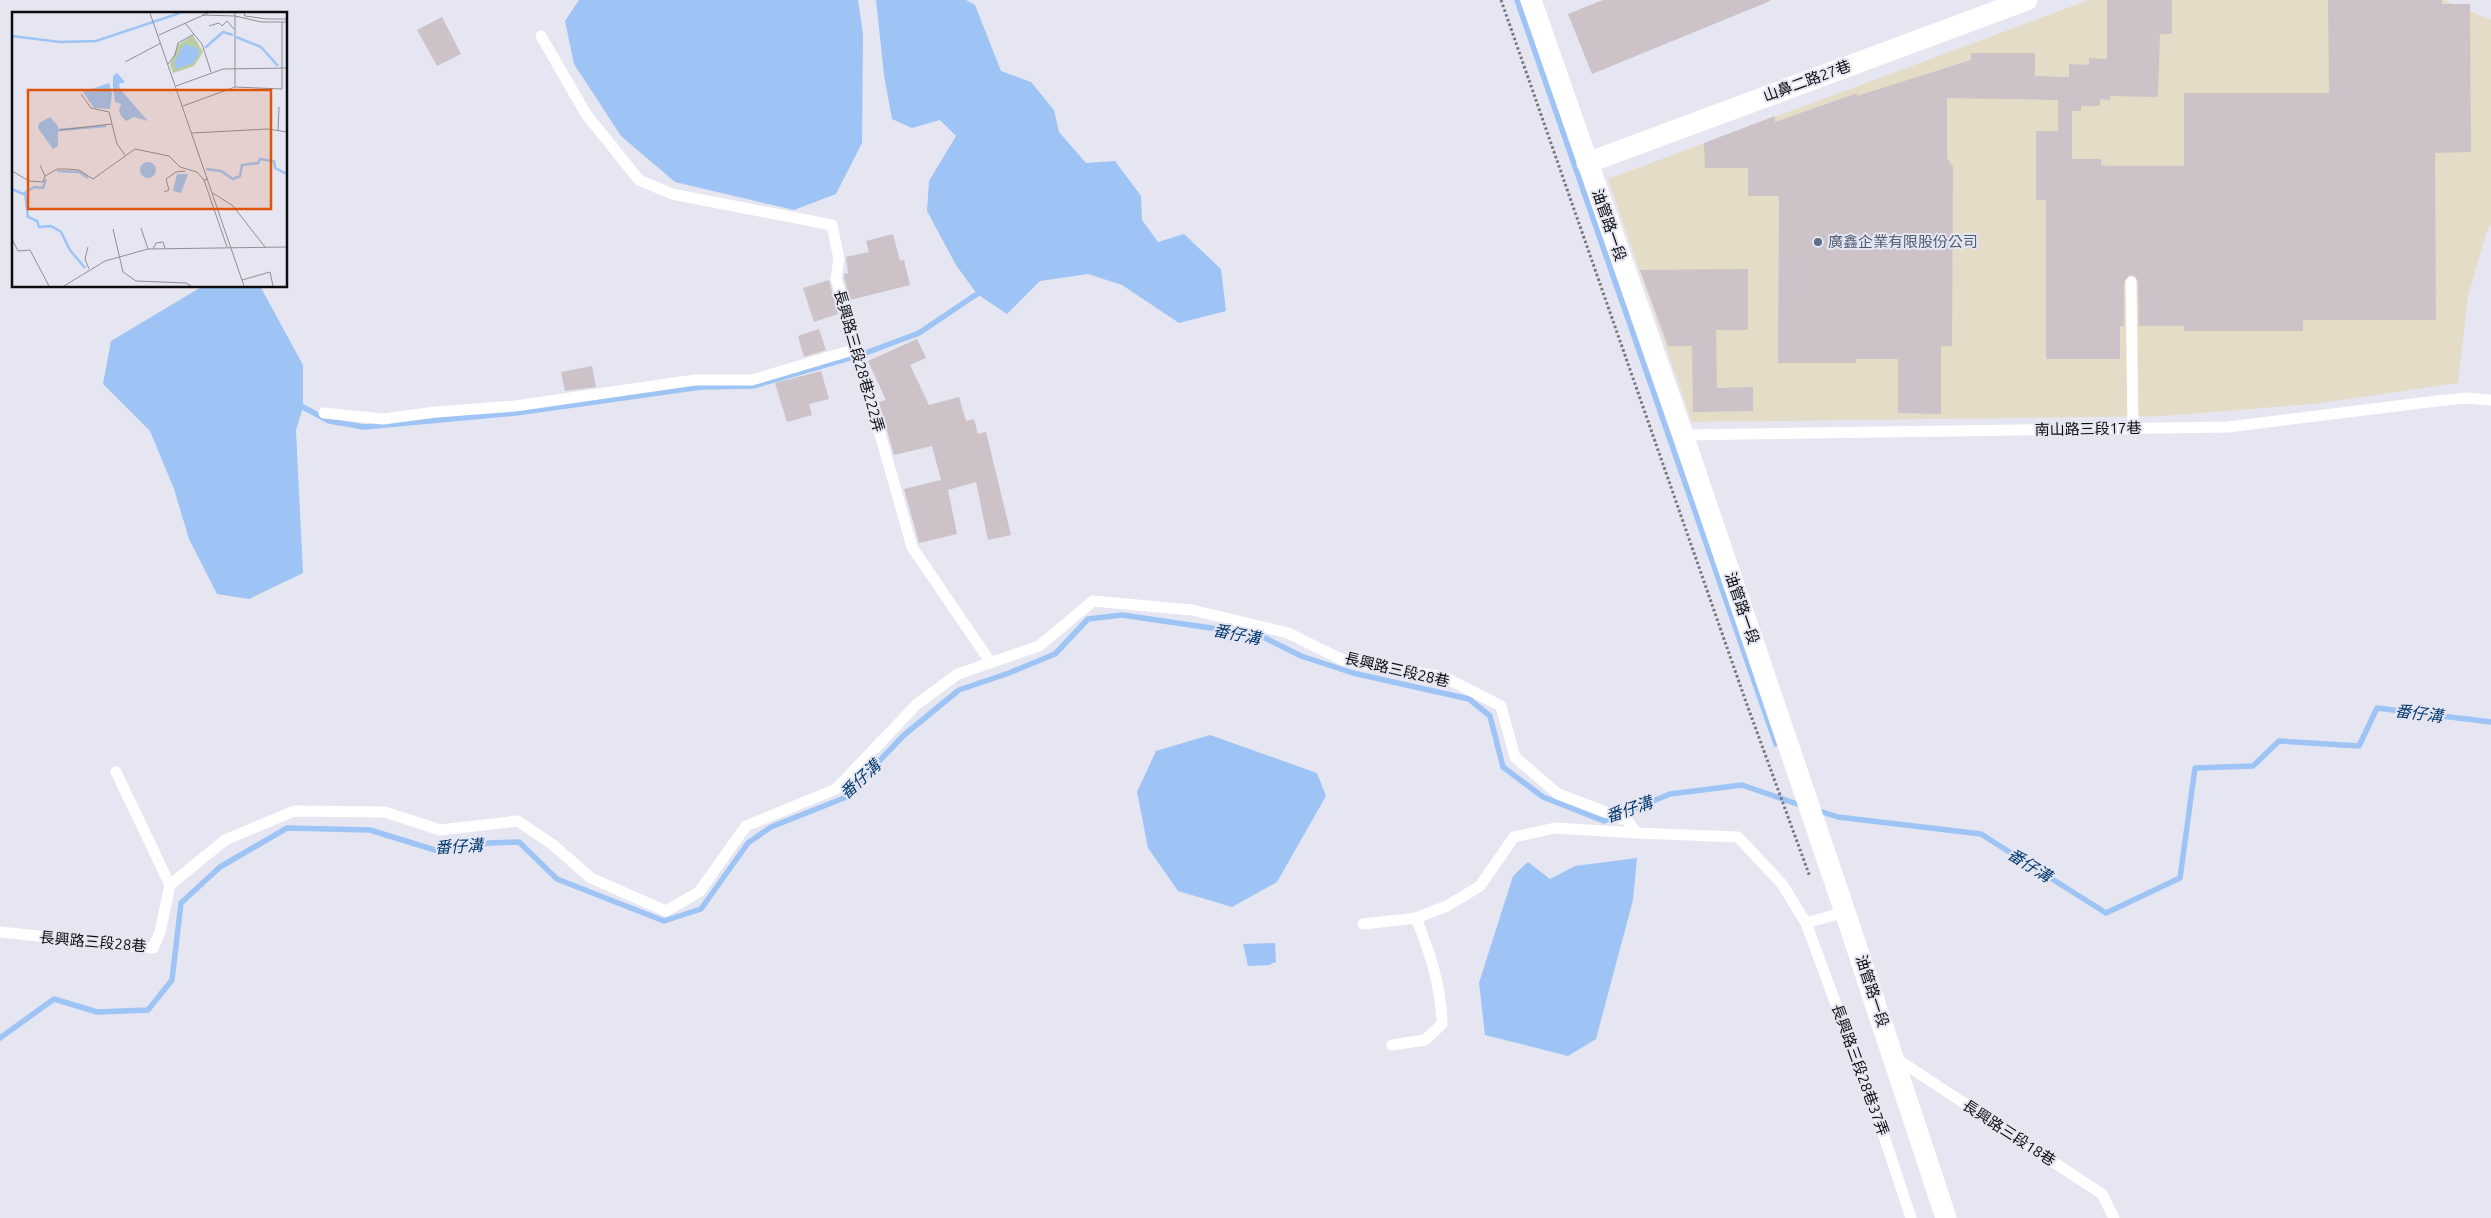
<svg xmlns="http://www.w3.org/2000/svg" width="2491" height="1218" viewBox="0 0 2491 1218" font-family="Ubuntu,'Noto Sans TC',sans-serif">
  <style>
    .industrial { fill: #e5dcc7 }
    .water { fill: #9dc4f4 }
    .lines { fill: none; stroke-linecap: round; stroke-linejoin: round }
    .stream { stroke: #9dc4f4; stroke-width: 5.5 }
    .building { fill: #ccc2c8 }
    .path { stroke: #76777e; stroke-width: 3; stroke-dasharray: 2.5 2.5; stroke-linecap: butt }
    .lane { stroke: #fff; stroke-width: 11 }
    .street { stroke: #fff; stroke-width: 21 }
    .service-dot { fill: #5c6f8a; stroke: #e5e6f1; stroke-width: 2 }
    .labels { text-anchor: middle; stroke-width: 4; stroke-linejoin: round; paint-order: stroke }
    .street-label { font-size: 15px; fill: #0c0d10; stroke: #e5e6f1 }
    .service-label { font-size: 15px; fill: #4e5e75; stroke: #e5e6f1; text-anchor: start }
    .water-label { font-size: 16px; font-style: italic; fill: #00386f; stroke: #e5e6f1 }
    .inset-river { fill: none; stroke: #9dc4f4; stroke-width: 2.5 }
    .inset-road { fill: none; stroke: #8e8f97; stroke-width: 1 }
    .view { fill: #dd550c; fill-opacity: 0.15; stroke: #dd550c; stroke-width: 2.5 }
    .inset-edge { fill: none; stroke: #0c0d10; stroke-width: 2.5 }
  </style>
  <rect width="100%" height="100%" fill="#e5e6f1"/>
  <polygon class="industrial" points="2089,0 2444,0 2491,20 2491,224 2487,231 2468,296 2458,383 2314,404 2163,416 1692,422 1608,179"/>
  <g class="water">
    <polygon points="579,0 858,0 863,34 862,143 836,194 794,210 675,182 621,136 574,64 565,21"/>
    <polygon points="876,0 966,0 975,5 1001,71 1031,82 1054,110 1059,132 1086,163 1115,161 1141,196 1142,220 1158,242 1184,234 1221,269 1226,311 1179,323 1122,285 1088,274 1040,281 1007,314 977,294 956,265 927,211 929,181 956,136 940,120 912,128 892,119 884,75"/>
    <polygon points="203,286 260,286 303,365 303,407 296,430 303,573 249,599 217,594 189,539 174,489 150,431 103,384 111,341"/>
    <polygon points="1210,735 1317,773 1326,796 1277,882 1232,907 1178,891 1148,848 1137,792 1156,751"/>
    <polygon points="1637,858 1633,900 1596,1039 1568,1056 1485,1035 1479,983 1513,876 1528,862 1550,879 1575,866"/>
    <polygon points="1275,943 1276,962 1269,965 1248,966 1243,944"/>
  </g>
  <g class="lines">
    <g class="stream">
      <polyline points="1517,0 1776,744"/>
      <polyline points="303,407 329,421 364,427 516,413 701,387 753,386 863,354 919,333 977,294"/>
      <polyline points="1816,810 1838,817 1981,834 2106,913 2180,878 2195,768 2253,766 2279,741 2359,746 2377,708 2491,722"/>
      <polyline points="0,1038 54,999 97,1012 148,1010 172,980 181,903 220,867 287,828 370,830 435,850 489,843 519,842 557,879 664,921 701,909 748,843 771,827 844,798 904,735 959,690 1009,673 1055,654 1088,619 1122,615 1259,635 1301,656 1353,673 1469,699 1490,716 1503,767 1543,797 1604,821 1670,794 1742,785 1803,806"/>
    </g>
  </g>
  <g class="building">
    <polygon points="1603,0 1770,0 1770,1 1592,74 1568,14"/>
    <polygon points="2107,0 2172,0 2172,34 2160,34 2158,97 2110,96 2110,100 2100,99 2100,106 2081,106 2081,111 2072,111 2072,159 2101,159 2101,165 2112,166 2184,166 2184,93 2329,93 2328,0 2442,0 2442,4 2470,4 2471,152 2435,153 2436,320 2303,320 2303,331 2184,331 2184,326 2139,326 2138,281 2135,276 2130,275 2124,282 2124,326 2120,326 2120,359 2046,359 2046,200 2036,200 2036,131 2058,131 2058,100 1947,98 1947,158 1953,167 1952,346 1941,346 1941,414 1898,413 1898,359 1856,359 1856,363 1778,363 1779,196 1748,196 1748,168 1705,168 1704,143 1775,116 1775,122 1857,93 1857,96 1971,60 1971,53 2035,53 2035,76 2069,77 2069,64 2089,65 2089,58 2107,59"/>
    <polygon points="442,17 461,54 437,66 417,30"/>
    <polygon points="893,234 900,261 904,260 910,285 850,300 844,278 844,274 848,273 846,257 869,252 866,241"/>
    <polygon points="1748,269 1748,330 1716,330 1717,388 1753,387 1753,411 1693,412 1692,346 1668,346 1640,270"/>
    <polygon points="829,280 838,314 814,322 803,288"/>
    <polygon points="819,329 826,350 804,357 798,336"/>
    <polygon points="917,339 926,358 910,365 929,405 959,397 966,421 974,419 978,434 986,432 1011,535 988,540 976,482 948,490 957,534 919,543 904,489 941,480 932,446 894,455 879,402 886,400 868,361"/>
    <polygon points="592,366 596,387 565,391 561,372"/>
    <polygon points="821,371 829,399 809,404 812,415 787,422 775,383"/>
  </g>
  <g class="lines">
    <polyline class="path" points="1501,0 1746,702 1810,877"/>
    <g class="lane">
      <polyline points="541,36 586,114 639,180 672,194 832,225 839,259 836,278 912,547 991,663"/>
      <polyline points="2131,282 2133,429"/>
      <polyline points="324,413 383,419 436,412 515,406 695,380 752,380 856,349"/>
      <polyline points="1683,435 2228,427 2437,401 2466,398 2491,400"/>
      <polyline points="170,885 225,840 294,811 385,812 440,830 518,821 553,845 591,878 666,911 699,892 746,826 836,789 917,704 958,674 1039,646 1093,601 1192,610 1288,633 1343,660 1444,677 1501,706 1515,757 1558,794 1627,820 1637,833 1738,837 1782,884 1806,923 1845,912"/>
      <polyline points="1806,923 1878,1118 1911,1218"/>
      <polyline points="1363,924 1416,918"/>
      <polyline points="0,932 153,948 160,932 170,885 116,772"/>
      <path d="M1392,1045L1425,1040L1442,1024C1441,985 1430,953 1416,918L1447,906L1480,886L1514,837L1555,828L1637,833"/>
      <polyline points="1894,1057 2102,1194 2114,1218"/>
    </g>
    <g class="street">
      <polyline points="1531,0 1683,435 1845,912 1946,1218"/>
      <polyline points="1587,163 2027,0"/>
    </g>
  </g>
  <circle class="service-dot" cx="1818" cy="242" r="5"/>
  <g class="labels">
    <g class="street-label">
      <text transform="translate(1807 81) rotate(-20)" y="5">山鼻二路27巷</text>
      <text transform="translate(1609 225) rotate(71)" y="5">油管路一段</text>
      <text transform="translate(859 361) rotate(74)" y="5">長興路三段28巷222弄</text>
      <text transform="translate(2088 429) rotate(-1)" y="5">南山路三段17巷</text>
      <text transform="translate(1742 608) rotate(71)" y="5">油管路一段</text>
      <text transform="translate(1397 670) rotate(13)" y="5">長興路三段28巷</text>
      <text transform="translate(93 942) rotate(5)" y="5">長興路三段28巷</text>
      <text transform="translate(1872 991) rotate(72)" y="5">油管路一段</text>
      <text transform="translate(1860 1070) rotate(70)" y="5">長興路三段28巷37弄</text>
      <text transform="translate(2009 1133) rotate(33)" y="5">長興路三段18巷</text>
    </g>
    <g class="service-label">
      <text x="1828" y="247">廣鑫企業有限股份公司</text>
    </g>
    <g class="water-label">
      <text transform="translate(1237 634) rotate(11)" y="6">番仔溝</text>
      <text transform="translate(2419 713) rotate(7)" y="6">番仔溝</text>
      <text transform="translate(860 779) rotate(-43)" y="6">番仔溝</text>
      <text transform="translate(1629 809) rotate(-19)" y="6">番仔溝</text>
      <text transform="translate(459 846) rotate(-3)" y="6">番仔溝</text>
      <text transform="translate(2030 865) rotate(32)" y="6">番仔溝</text>
    </g>
  </g>
  <g transform="translate(12 12)">
    <rect width="275" height="275" fill="#e5e6f1"/>
    <path d="M181,23L191,40L182,54L161,61L158,52L166,33Z" fill="#bacca2"/>
    <path d="M172,32L185,36L187,42L181,51L165,57L162,51ZM105,61L113,70L107,72L108,77L136,109L122,105L114,109L109,104L107,99L109,92L103,90L101,76V64ZM97,71L100,82L98,97L82,96L71,80ZM38,105L46,114V134L41,137L26,116L27,111ZM128 158a8 8 0 1 1 16 0a8 8 0 1 1-16 0ZM165,162H176L169,181L161,179Z" fill="#9dc4f4"/>
    <path class="inset-river" d="M0,24L48,30L84,29L168,1M224,25L249,35L266,54M193,36L211,20L221,23M46,118L94,114M194,157L209,159L221,167L228,164L230,153L246,151L248,147L262,149L263,156L275,162M45,159L67,160L76,166M0,177L11,182L22,175L31,176L34,167M13,181L16,205L25,209L27,215L39,214L49,220L58,238L73,256"/>
    <path class="inset-road" d="M138,1L232,274M232,1L233,4L255,7H275M190,3L223,4L249,10H275M173,11L190,32L199,60M197,14L207,11L210,14L215,9L222,17M147,23L196,1M113,50L149,31M156,52L163,43L166,31L182,22M164,74L211,57L275,56M223,75V1M69,82L79,96L97,100L105,132L113,143M171,94L223,75L270,77V10M48,118L100,112M266,118L267,95M180,121L256,117L275,120M0,159L17,169L31,170L33,164L28,153M33,164L45,157H54L67,158L81,167L123,137L157,144L168,155L185,160L192,168L196,167M192,168L215,235M152,180L157,178L154,167L164,160L173,159M201,181L221,194L253,235M129,216L136,237M101,217L111,260L124,269L174,271L179,274M0,227L6,239L18,238L37,274M76,235L73,247L77,257M141,237L144,231L151,230L153,236M230,268L258,260L261,274M52,274L93,249L136,237L275,235"/>
    <path class="view" d="M16,78H259V197H16Z"/>
    <rect width="275" height="275" class="inset-edge"/>
  </g>
</svg>
